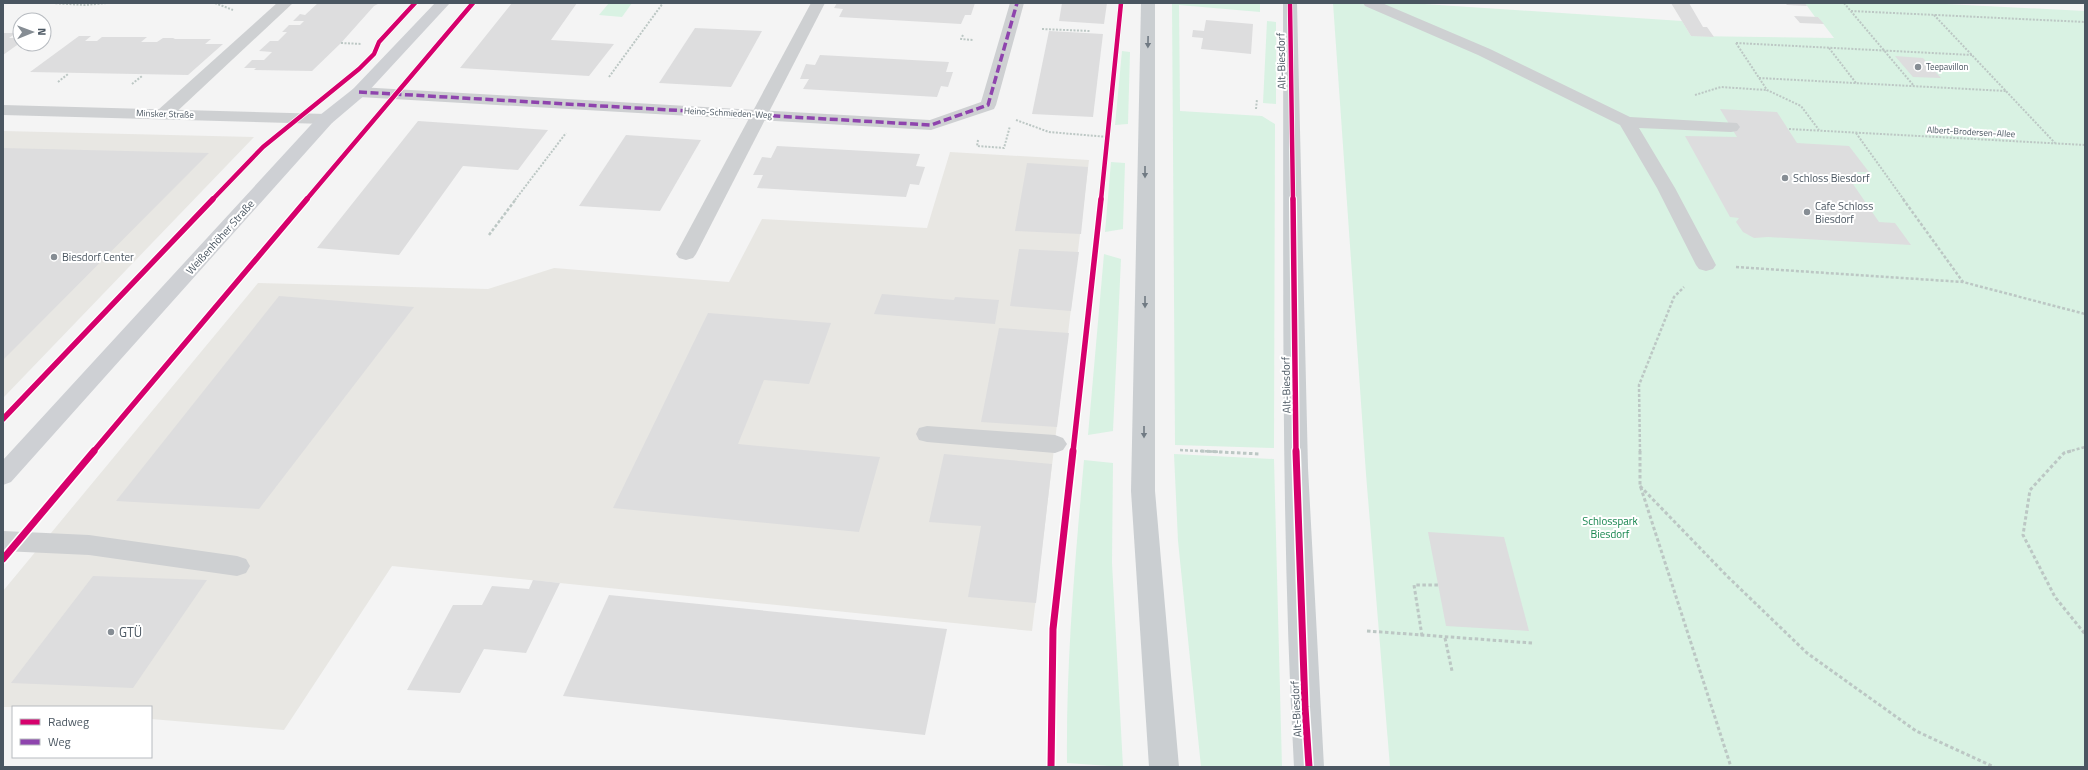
<svg xmlns="http://www.w3.org/2000/svg" width="2088" height="770" viewBox="0 0 2088 770" font-family="'Titillium Web',sans-serif">
  <style>
    .commercial { fill: #e8e7e3 }
    .green { fill: #d9f2e3 }
    .building { fill: #ddddde }
    .lines { fill: none; stroke-linecap: round; stroke-linejoin: round }
    .path-far2 { stroke: #bcc7c4; stroke-width: 2; stroke-dasharray: 2 1.5; stroke-linecap: butt }
    .path-far1 { stroke: #bcc7c4; stroke-width: 2.5; stroke-dasharray: 3 2; stroke-linecap: butt }
    .path { stroke: #bcc7c4; stroke-width: 3; stroke-dasharray: 3.5 2.5; stroke-linecap: butt }
    .lane { fill: #ced0d2; fill-rule: evenodd }
    .street { fill: #ced0d2; fill-rule: evenodd }
    .secondary { fill: #ced0d4; fill-rule: evenodd }
    .primary { fill: #caced1; fill-rule: evenodd }
    .quiet { stroke: #8e44ad; stroke-width: 3.5; stroke-dasharray: 8 3.5; stroke-linecap: butt }
    .cycleway-far2-casing { stroke: #fff; stroke-width: 6 }
    .cycleway-far1-casing { stroke: #fff; stroke-width: 8 }
    .cycleway-casing { stroke: #fff; stroke-width: 10 }
    .cycleway-far2 { stroke: #d6006c; stroke-width: 4.5 }
    .cycleway-far1 { stroke: #d6006c; stroke-width: 5.5 }
    .cycleway { stroke: #d6006c; stroke-width: 7 }
    .oneway { fill: #707a83 }
    .poi-dot { fill: #868d94; stroke: #fff; stroke-width: 1.5 }
    .labels { text-anchor: middle; stroke-width: 4; stroke-linejoin: round; paint-order: stroke }
    .far-poi-label { font-size: 9px; fill: #4a5661; stroke: #fff; text-anchor: start }
    .far-street-label { font-size: 9px; fill: #4a5661; stroke: #fff }
    .street-label { font-size: 11px; fill: #4a5661; stroke: #fff }
    .poi-label { font-size: 11px; fill: #4a5661; stroke: #fff; text-anchor: start }
    .park-label { font-size: 11px; fill: #17864f; stroke: #fff }
    .near-poi-label { font-size: 13px; fill: #4a5661; stroke: #fff; text-anchor: start }
  </style>
  <rect width="100%" height="100%" fill="#f4f4f4"/>
  <g class="commercial">
    <polygon points="3,131 254,137 3,398"/>
    <polygon points="950,152 1089,160 1032,631 392,566 284,730 151,719 151,707 3,707 3,591 258,283 488,289 554,268 729,282 762,219 927,228"/>
  </g>
  <g class="green">
    <polygon points="609,3 632,3 622,17 599,15"/>
    <polygon points="1172,3 1260,3 1260,12 1179,5 1180,111 1262,116 1275,124 1274,448 1175,445"/>
    <polygon points="1333,3 1409,3 1682,21 1691,36 1834,38 1818,17 1815,17 1805,3 1926,3 2085,11 2085,767 1390,767 1366,474"/>
    <polygon points="1267,21 1276,22 1276,104 1263,103"/>
    <polygon points="1122,51 1130,52 1128,124 1115,125"/>
    <polygon points="1111,162 1125,163 1123,229 1105,232"/>
    <polygon points="1104,254 1121,259 1113,431 1088,435"/>
    <polygon points="1174,454 1274,459 1282,767 1201,767 1178,541"/>
    <path d="M1084,460L1113,463L1112,563L1123,767L1067,763C1066,661 1075,561 1084,460Z"/>
  </g>
  <g class="building">
    <polygon points="318,3 380,3 374,6 341,43 312,71 254,70 256,68 244,68 252,60 264,60 272,52 259,51 270,41 278,41 287,32 282,32 289,25 300,25 304,21 293,21 300,14 305,15"/>
    <polygon points="512,3 577,3 551,40 614,44 589,76 460,68"/>
    <polygon points="837,3 975,3 971,15 965,15 961,24 839,17 843,9 834,8"/>
    <polygon points="1062,3 1107,3 1104,24 1059,21"/>
    <polygon points="1671,3 1689,3 1703,27 1707,27 1714,37 1691,36"/>
    <polygon points="1785,3 1805,3 1807,6 1787,5"/>
    <polygon points="1794,16 1818,17 1824,24 1800,23"/>
    <polygon points="1206,20 1253,24 1251,54 1201,49 1203,38 1192,37 1193,30 1204,31"/>
    <polygon points="695,28 762,31 731,87 659,83"/>
    <polygon points="1049,31 1103,34 1093,117 1032,114"/>
    <polygon points="3,33 16,33 9,38 20,38 20,43 3,55"/>
    <polygon points="79,36 91,36 85,41 97,41 102,37 147,37 141,42 157,42 163,38 175,38 173,39 211,39 205,44 223,44 188,75 30,72"/>
    <polygon points="820,55 949,62 946,72 953,72 948,87 941,86 937,97 803,89 809,79 800,79 806,64 815,65"/>
    <polygon points="1895,56 1923,58 1941,78 1913,77"/>
    <polygon points="1720,109 1777,112 1797,143 1849,146 1869,172 1856,172 1865,184 1853,184 1879,222 1895,223 1911,245 1768,237 1754,238 1743,232 1736,222 1739,218 1730,217 1685,136 1737,137"/>
    <polygon points="418,121 548,130 518,170 463,166 399,255 317,248"/>
    <polygon points="626,135 701,140 660,211 579,206"/>
    <polygon points="777,146 920,154 916,166 925,167 919,185 910,184 906,197 757,188 763,175 753,175 762,157 771,158"/>
    <polygon points="3,148 209,153 3,360"/>
    <polygon points="1027,163 1088,167 1081,234 1015,231"/>
    <polygon points="1019,249 1079,252 1071,311 1010,306"/>
    <polygon points="882,294 954,300 955,297 999,300 995,324 874,314"/>
    <polygon points="279,296 414,307 259,509 116,501"/>
    <polygon points="708,313 831,323 809,384 764,380 738,444 880,457 859,532 613,508"/>
    <polygon points="999,328 1069,333 1057,427 981,422"/>
    <polygon points="944,454 1052,464 1036,603 968,597 981,526 929,522"/>
    <polygon points="1428,532 1504,537 1529,631 1446,626"/>
    <polygon points="93,576 207,580 133,688 11,683"/>
    <polygon points="533,580 560,583 526,653 484,649 460,693 407,690 453,605 482,605 492,586 529,589"/>
    <polygon points="609,595 947,629 925,735 563,696"/>
  </g>
  <g class="lines">
    <g class="path-far2">
      <polyline points="52,3 85,5 107,3"/>
      <polyline points="215,3 233,10"/>
      <polyline points="1844,3 1914,86"/>
      <polyline points="1851,11 2085,22"/>
      <polyline points="1934,15 2055,143"/>
      <polyline points="1042,29 1090,31"/>
      <polyline points="963,35 961,39 973,40"/>
      <polyline points="341,43 362,44"/>
      <polyline points="1736,43 1972,55"/>
      <polyline points="1736,43 1767,90 1801,106 1819,130"/>
      <polyline points="1829,48 1856,83"/>
      <polyline points="609,77 663,3"/>
      <polyline points="1759,78 2006,91"/>
      <polyline points="58,82 68,74"/>
      <polyline points="132,84 142,76"/>
      <polyline points="1695,95 1721,87 1766,90"/>
      <polyline points="1256,109 1257,99"/>
      <polyline points="1016,120 1049,132 1108,137"/>
      <polyline points="1789,129 2085,145"/>
      <polyline points="1856,133 1904,200"/>
      <polyline points="978,140 977,146 1004,148 1010,126"/>
      <polyline points="515,200 566,133"/>
    </g>
    <g class="path-far1">
      <polyline points="1903,199 1963,282"/>
      <polyline points="489,235 516,199"/>
      <polyline points="1736,267 1963,282 2085,314"/>
      <polyline points="1180,450 1221,452"/>
      <polyline points="1640,452 1639,385 1674,297 1684,287"/>
      <polyline points="2067,452 2085,447"/>
    </g>
    <g class="path">
      <polyline points="1201,451 1260,454"/>
      <polyline points="1640,451 1640,485 1731,767"/>
      <polyline points="2071,451 2064,453 2030,490 2023,535 2055,597 2085,634"/>
      <polyline points="1640,486 1727,576 1807,653 1916,731 1994,767"/>
      <polyline points="1367,631 1532,643"/>
      <polyline points="1422,636 1414,585 1438,585"/>
      <polyline points="1445,638 1452,671"/>
    </g>
    <g class="lane">
      <polygon points="277,3 293,3 170,118 164,119 158,118 156,114 158,110"/>
      <polygon points="811,3 825,3 696,254 693,258 686,260 679,258 676,254"/>
      <polygon points="1363,3 1382,3 1490,49 1630,117 1737,123 1740,127 1737,131 1731,132 1639,128 1675,188 1716,265 1713,269 1706,271 1699,269 1696,265 1657,188 1620,125 1478,55 1365,6"/>
      <polygon points="927,426 1055,435 1063,438 1067,444 1063,450 1055,453 927,442 919,440 916,434 919,428"/>
      <polygon points="3,531 89,535 237,556 246,559 250,566 246,573 237,576 89,555 3,551"/>
    </g>
    <g class="street">
      <polygon points="1010,3 1024,3 996,105 994,109 931,130 359,97 353,95 351,92 353,89 359,87 930,120 981,102"/>
      <polygon points="3,105 326,114 332,115 334,119 332,123 326,124 3,115"/>
    </g>
    <polygon class="secondary" points="435,3 450,3 365,95 332,123 11,482 3,485 3,460 320,115 353,89"/>
    <g class="primary">
      <polygon points="1141,3 1155,3 1155,491 1179,767 1149,767 1131,491"/>
      <path d="M1283,3H1297L1308,468L1324,767H1294C1280,513 1284,258 1283,3Z"/>
    </g>
    <polyline class="quiet" points="359,92 931,125 988,105 1017,3"/>
    <g class="cycleway-far2-casing">
      <g id="cycleway-far2">
        <polyline points="1290,3 1293,200"/>
        <polyline points="212,200 263,147 359,69 374,54 379,42 415,3"/>
        <polyline points="306,200 473,3"/>
        <polyline points="1101,200 1121,3"/>
      </g>
    </g>
    <g class="cycleway-far1-casing">
      <g id="cycleway-far1">
        <polyline points="1293,199 1296,452"/>
        <polyline points="3,419 213,199"/>
        <polyline points="93,452 307,199"/>
        <polyline points="1073,452 1101,199"/>
      </g>
    </g>
    <g class="cycleway-casing">
      <g id="cycleway">
        <polyline points="1296,451 1305,707 1309,767"/>
        <polyline points="3,559 94,451"/>
        <polyline points="1051,767 1053,629 1073,451"/>
      </g>
    </g>
    <use href="#cycleway-far2" class="cycleway-far2"/>
    <use href="#cycleway-far1" class="cycleway-far1"/>
    <use href="#cycleway" class="cycleway"/>
  </g>
  <defs><path id="oneway-solid" d="M-6-.8H1V-3.2L6.5 0L1 3.2V.8H-6Z"/></defs>
  <g class="oneway">
    <use href="#oneway-solid" transform="translate(1148 42) rotate(91)"/>
    <use href="#oneway-solid" transform="translate(1145 172) rotate(90)"/>
    <use href="#oneway-solid" transform="translate(1145 302) rotate(90)"/>
    <use href="#oneway-solid" transform="translate(1144 432) rotate(90)"/>
  </g>
  <g class="poi-dot">
    <circle cx="1918" cy="67" r="4"/>
    <circle cx="1785" cy="178" r="4"/>
    <circle cx="1807" cy="212" r="4"/>
    <circle cx="54" cy="257" r="4"/>
    <circle cx="111" cy="632" r="4"/>
  </g>
  <g class="labels">
    <g class="far-poi-label">
      <text x="1926" y="70">Teepavillon</text>
    </g>
    <g class="far-street-label">
      <text transform="translate(728 113) rotate(3)" y="3">Heino-Schmieden-Weg</text>
      <text transform="translate(165 114) rotate(2)" y="3">Minsker Straße</text>
      <text transform="translate(1971 132) rotate(3)" y="3">Albert-Brodersen-Allee</text>
    </g>
    <g class="street-label">
      <text transform="translate(1281 61) rotate(-91)" y="4">Alt-Biesdorf</text>
      <text transform="translate(220 237) rotate(-48)" y="4">Weißenhöher Straße</text>
      <text transform="translate(1286 385) rotate(-91)" y="4">Alt-Biesdorf</text>
      <text transform="translate(1296 709) rotate(-93)" y="4">Alt-Biesdorf</text>
    </g>
    <g class="poi-label">
      <text x="1793" y="182">Schloss Biesdorf</text>
      <text x="1815" y="210">Cafe Schloss<tspan x="1815" dy="13">Biesdorf</tspan></text>
      <text x="62" y="261">Biesdorf Center</text>
    </g>
    <g class="park-label">
      <text x="1610" y="525">Schlosspark<tspan x="1610" dy="13">Biesdorf</tspan></text>
    </g>
    <g class="near-poi-label">
      <text x="119" y="637">GTÜ</text>
    </g>
  </g>
  <rect width="2088" height="770" fill="none" stroke="#4a5661" stroke-width="8"/>
  <rect x="12" y="706" width="140" height="52" fill="#ffffff" stroke="#b7bbc0"/>
  <rect x="20" y="719" width="20" height="6" fill="#d6006c" stroke="#b7bbc0"/>
  <text x="48" y="726" font-size="12" fill="#4a5661">Radweg</text>
  <rect x="20" y="739" width="20" height="6" fill="#8e44ad" stroke="#b7bbc0"/>
  <text x="48" y="746" font-size="12" fill="#4a5661">Weg</text>
  <g transform="translate(32 32) rotate(89)"><circle r="19" fill="#ffffff" stroke="#b7bbc0"/>
  <path d="M0-3L7 15L0 10L-7 15Z" fill="#868d94"/>
  <text y="-6" font-size="11" font-weight="bold" text-anchor="middle" fill="#4a5661">N</text>
  </g>
</svg>
